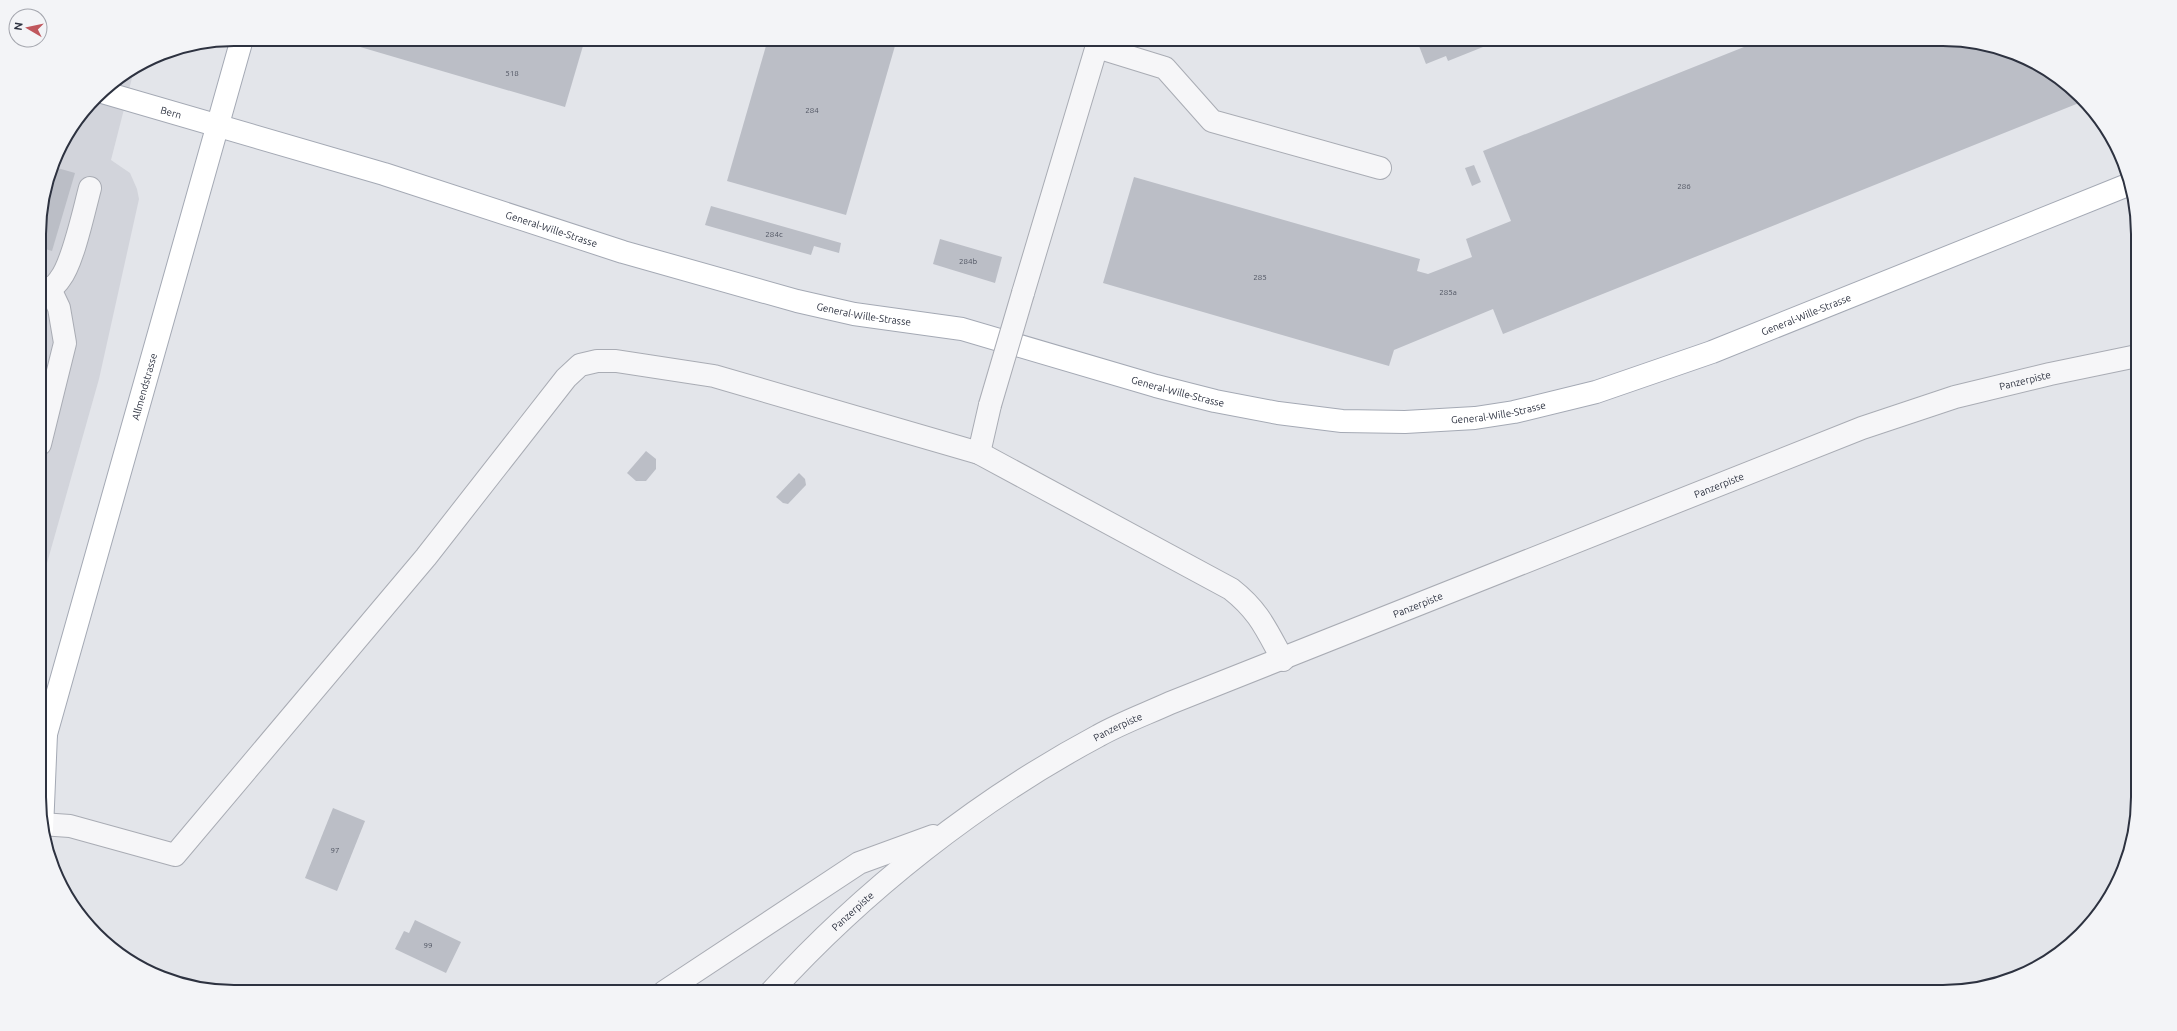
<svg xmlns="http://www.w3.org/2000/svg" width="2177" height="1031" viewBox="0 0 2177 1031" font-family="Ubuntu,sans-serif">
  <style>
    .built { fill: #d2d4db }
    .building { fill: #bbbec6 }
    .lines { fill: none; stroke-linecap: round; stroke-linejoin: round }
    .minor-casing { stroke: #a9acb4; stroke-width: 24 }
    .major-casing { stroke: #a4a9b4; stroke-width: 24 }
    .minor { stroke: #f6f6f8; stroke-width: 22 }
    .major { stroke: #fff; stroke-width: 22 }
    .minor-bridge-casing { stroke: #a9acb4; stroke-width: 24; stroke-linecap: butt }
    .minor-bridge { stroke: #f6f6f8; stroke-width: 22 }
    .labels { text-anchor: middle; stroke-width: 3; stroke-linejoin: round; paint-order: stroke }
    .number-label { font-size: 8px; fill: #505562 }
    .street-label { font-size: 10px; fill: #2d3240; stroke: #f3f4f7 }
    .rim { fill: none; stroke: #2d3240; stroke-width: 2 }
  </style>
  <rect width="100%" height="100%" fill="#e3e5ea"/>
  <polygon class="built" points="134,70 111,160 130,173 137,189 139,199 99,379 40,588 39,221 59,147 105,87"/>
  <g class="building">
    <polygon points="333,39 585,39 565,107"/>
    <polygon points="768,39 897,39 846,215 727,181"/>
    <polygon points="1411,39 1503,39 1448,61 1446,56 1426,64 1417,41 1412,43"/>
    <polygon points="1764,39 1943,39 2018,54 2062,79 2084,101 1503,334 1493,309 1394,350 1389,366 1103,283 1134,177 1420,259 1417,271 1428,274 1472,257 1466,239 1511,221 1483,151"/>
    <polygon points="1474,165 1481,182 1472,186 1465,168"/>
    <polygon points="54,167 75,173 52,251 39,247 39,221"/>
    <polygon points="711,206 841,243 839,253 814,246 811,255 705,225"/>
    <polygon points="940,239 1002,257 995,283 933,264"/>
    <polygon points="646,451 656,459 656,469 646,481 636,481 627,473"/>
    <polygon points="799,473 805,479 806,485 788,504 783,503 776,497"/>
    <polygon points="333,808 365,821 337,891 305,878"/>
    <polygon points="415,920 461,942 446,973 395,949 404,931 409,933"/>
  </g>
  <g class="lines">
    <g class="minor-casing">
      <g id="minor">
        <polyline points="1097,47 1165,68 1212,121 1380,168"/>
        <path d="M40,291C49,290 55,287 60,279C73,263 84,210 90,188"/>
        <polyline points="1023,293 1099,39"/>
        <polyline points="40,444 65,343 59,308 50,289"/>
        <polyline points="979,453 990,405"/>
        <path d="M41,824L70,826L175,855L426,557L566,378L580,365L597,361H616L714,376L979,453L1231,589C1259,611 1266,629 1283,660"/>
        <polyline points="664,992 859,863 933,836"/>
        <path id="s1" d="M771,992C863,891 978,800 1098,736C1121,723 1146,714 1170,703L1862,428L1955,397L2050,374L2137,356"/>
      </g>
    </g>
    <g class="major-casing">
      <g id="major">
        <path id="s2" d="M102,92L384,174L623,252L797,301L854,314L962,329L1156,386L1215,401L1278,413L1342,421L1405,422L1475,418L1514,412L1596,392L1712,352L2130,184"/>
        <path id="s3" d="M41,746L46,734L242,39"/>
        <polyline points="42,829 46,734"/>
      </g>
    </g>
    <use href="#minor" class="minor"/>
    <use href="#major" class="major"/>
    <g class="minor-bridge-casing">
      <polyline id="minor-bridge" points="990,405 1023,293"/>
    </g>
    <use href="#minor-bridge" class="minor-bridge"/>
  </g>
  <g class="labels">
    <g class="number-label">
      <text x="512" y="76">518</text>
      <text x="812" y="113">284</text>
      <text x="1684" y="189">286</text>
      <text x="774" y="237">284c</text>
      <text x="968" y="264">284b</text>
      <text x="1260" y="280">285</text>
      <text x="1448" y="295">285a</text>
      <text x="335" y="853">97</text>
      <text x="428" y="948">99</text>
    </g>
    <g class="street-label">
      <text dy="4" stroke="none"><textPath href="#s2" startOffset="72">Bern</textPath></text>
      <text dy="4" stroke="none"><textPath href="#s2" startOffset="470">General-Wille-Strasse</textPath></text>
      <text dy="4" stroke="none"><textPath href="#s2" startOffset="794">General-Wille-Strasse</textPath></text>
      <text dy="4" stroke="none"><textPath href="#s2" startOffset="1766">General-Wille-Strasse</textPath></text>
      <text dy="4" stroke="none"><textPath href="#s1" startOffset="1411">Panzerpiste</textPath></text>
      <text dy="4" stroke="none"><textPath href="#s3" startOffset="374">Allmendstrasse</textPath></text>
      <text dy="4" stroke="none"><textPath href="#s2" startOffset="1118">General-Wille-Strasse</textPath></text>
      <text dy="4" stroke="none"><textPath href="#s2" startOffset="1442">General-Wille-Strasse</textPath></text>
      <text dy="4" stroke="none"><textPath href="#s1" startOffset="1087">Panzerpiste</textPath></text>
      <text dy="4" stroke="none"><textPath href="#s1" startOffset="763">Panzerpiste</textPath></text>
      <text dy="4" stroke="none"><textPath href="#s1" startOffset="439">Panzerpiste</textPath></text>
      <text dy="4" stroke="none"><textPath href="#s1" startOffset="115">Panzerpiste</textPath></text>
    </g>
  </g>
  <path d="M0 0H2177V1031H0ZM234 46H1943A188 188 0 0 1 2131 234V797A188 188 0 0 1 1943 985H234A188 188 0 0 1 46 797V234A188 188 0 0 1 234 46Z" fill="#f3f4f7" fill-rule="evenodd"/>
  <path class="rim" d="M234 46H1943A188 188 0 0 1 2131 234V797A188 188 0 0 1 1943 985H234A188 188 0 0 1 46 797V234A188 188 0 0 1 234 46Z"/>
  <g transform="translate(28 28) rotate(279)"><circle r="19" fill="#f3f4f7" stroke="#a4a6ae"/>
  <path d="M0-3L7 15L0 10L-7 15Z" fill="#c0575d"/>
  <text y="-6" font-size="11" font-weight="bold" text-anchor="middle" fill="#2d3240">N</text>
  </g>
</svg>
